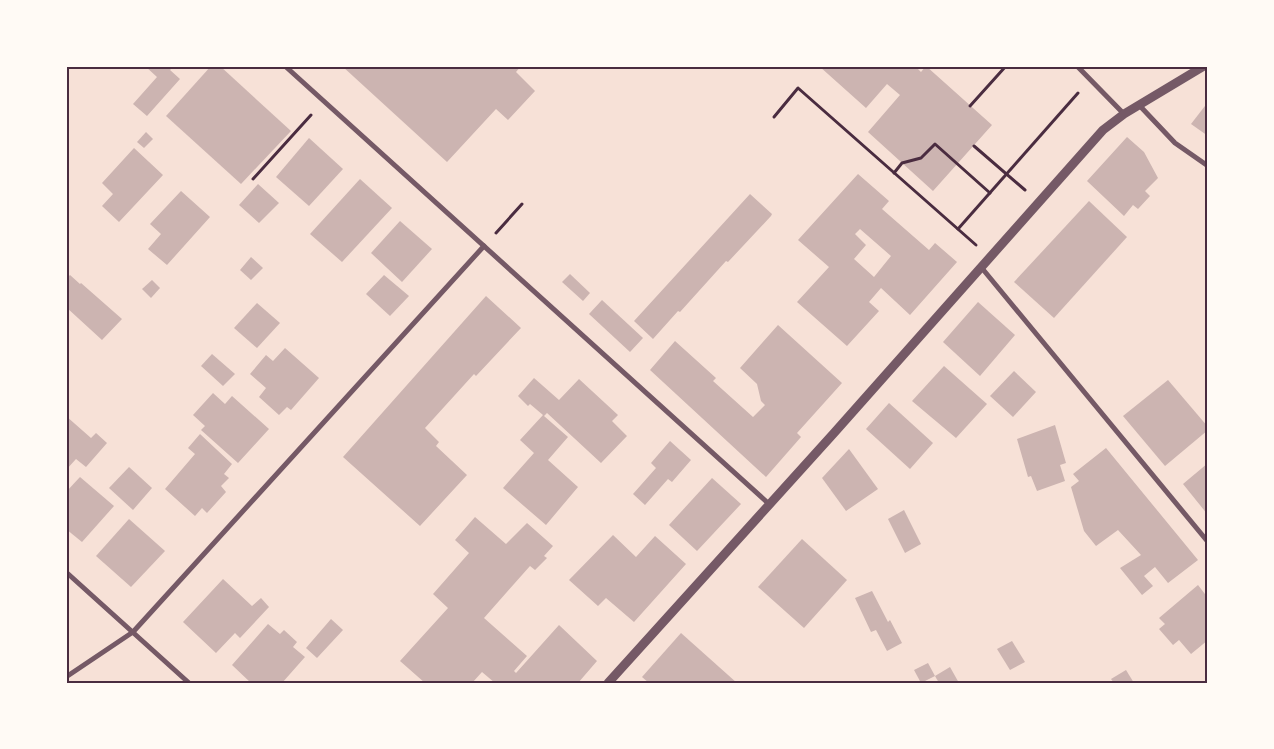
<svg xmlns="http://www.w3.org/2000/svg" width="1274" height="749" viewBox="0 0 1274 749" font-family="Raleway,sans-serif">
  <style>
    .building { fill: #ccb4b1; fill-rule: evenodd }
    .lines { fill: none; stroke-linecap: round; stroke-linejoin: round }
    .path { stroke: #4a2c40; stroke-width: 3 }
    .minor { stroke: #755966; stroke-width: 5 }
    .tertiary { stroke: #755966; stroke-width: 9 }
    .neatline { fill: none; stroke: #4a2c40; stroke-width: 2 }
  </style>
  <rect width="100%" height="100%" fill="#f7e1d7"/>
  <g class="building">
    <polygon points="145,66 174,66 170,70 180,79 147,116 133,104 157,77"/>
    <polygon points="211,66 220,66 291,131 241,184 166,116"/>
    <polygon points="342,66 521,66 516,72 535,91 508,120 496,109 447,162"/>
    <polygon points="819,66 915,66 921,72 926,66 992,125 933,191 868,132 900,95 887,84 866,108"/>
    <polygon points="1208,102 1208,136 1191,124"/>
    <polygon points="146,132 153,139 144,148 137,142"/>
    <polygon points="1127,137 1144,152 1158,178 1145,191 1150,196 1138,209 1133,205 1124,216 1087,181"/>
    <polygon points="309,138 343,169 309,206 276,177"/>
    <polygon points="134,148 163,175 119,222 102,206 113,194 102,183"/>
    <path d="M858,174L889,201L882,209L929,250L935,243L957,262L910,315L881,288L869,302L879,311L847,346L797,302L829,267L798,240ZM860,229L891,256L874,277L854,259L866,245L855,234Z"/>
    <polygon points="360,179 392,208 342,262 310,234"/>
    <polygon points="258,184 279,203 259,223 239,205"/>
    <polygon points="181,191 210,217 167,265 148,249 161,234 150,224"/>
    <polygon points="750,194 772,214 771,216 728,262 726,261 680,312 678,311 653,339 634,321"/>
    <polygon points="1089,201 1127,237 1054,318 1014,282"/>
    <polygon points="400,221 432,249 402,282 371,253"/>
    <polygon points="251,257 263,268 251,280 240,270"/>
    <polygon points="570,274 590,293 583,301 562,282"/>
    <polygon points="70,275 80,284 81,283 122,319 102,340 66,307 66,279"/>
    <polygon points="384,275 409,296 390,316 366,294"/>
    <polygon points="152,280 160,288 151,298 142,289"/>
    <polygon points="486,296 521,328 476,376 474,374 425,428 439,442 436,446 467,475 420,526 343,457"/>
    <polygon points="602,300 643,338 630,352 589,314"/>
    <polygon points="978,302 1015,335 980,376 943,342"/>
    <polygon points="257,303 280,323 257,348 234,328"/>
    <polygon points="778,325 842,383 797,433 801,437 766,477 650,370 675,341 716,378 713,381 753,417 765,405 761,401 757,384 740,368"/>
    <polygon points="285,348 319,378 291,410 287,407 279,415 259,397 266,388 250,374 266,355 273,361"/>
    <polygon points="212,354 235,374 223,386 201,366"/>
    <polygon points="944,366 987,404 956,438 912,401"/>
    <polygon points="1014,371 1036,392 1013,417 990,396"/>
    <polygon points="534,378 559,400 579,379 618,415 612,421 627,436 601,463 547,413 544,416 568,437 548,460 578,487 546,525 503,488 534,453 520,440 543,415 530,404 528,406 518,396"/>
    <polygon points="1168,380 1208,427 1208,430 1165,466 1123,416"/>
    <polygon points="213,393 225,404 232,396 269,429 238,463 201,430 205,426 193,415"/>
    <polygon points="889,403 933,443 910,469 866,429"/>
    <polygon points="66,416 91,438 96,433 107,443 86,467 76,459 66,470"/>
    <polygon points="1055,425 1066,463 1060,465 1065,481 1037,491 1031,476 1028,477 1017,439"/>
    <polygon points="200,434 232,464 224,474 229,478 221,486 226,492 207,513 202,508 195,516 165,489 195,454 188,448"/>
    <polygon points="670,441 691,460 672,482 668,479 645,505 633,494 656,468 651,463"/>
    <polygon points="1106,448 1198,560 1168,583 1155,567 1144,576 1153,586 1142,595 1120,568 1141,555 1118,530 1096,546 1084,531 1071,487 1079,481 1073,474"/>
    <polygon points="849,449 878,489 846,511 822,478"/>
    <polygon points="1208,463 1208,515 1183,484"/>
    <polygon points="129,467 152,488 133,510 109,488"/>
    <polygon points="80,477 114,506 82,542 66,529 66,492"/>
    <polygon points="712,478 741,504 697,551 669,525"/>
    <polygon points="904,510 921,544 905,553 888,519"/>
    <polygon points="475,517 506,544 527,523 553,546 544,556 547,558 535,570 530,566 484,618 527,656 514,671 516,673 559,625 597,661 578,683 495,683 482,672 472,683 425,683 400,661 448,608 433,594 469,553 455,540"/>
    <polygon points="129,519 165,551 131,587 96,556"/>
    <polygon points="613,535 636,557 655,536 686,564 634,622 606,598 598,606 569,580"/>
    <polygon points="802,539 847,580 804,628 758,587"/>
    <polygon points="223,579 252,606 261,598 269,607 240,638 235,633 216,653 183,622"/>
    <polygon points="1198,585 1208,598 1208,640 1191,654 1179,640 1173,645 1159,629 1165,624 1159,618"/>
    <polygon points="872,591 888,622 890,620 902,643 887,651 876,630 871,632 855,598"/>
    <polygon points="331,619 343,630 317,658 306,648"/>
    <polygon points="268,624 280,634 284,630 297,642 293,647 305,657 282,683 251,683 232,665"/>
    <polygon points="681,633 737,683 649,683 642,677"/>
    <polygon points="1012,641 1025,662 1010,670 997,649"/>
    <polygon points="928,663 935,676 921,683 914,670"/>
    <polygon points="950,667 959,683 939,683 935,676"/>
    <polygon points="1126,670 1134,683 1114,683 1111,679"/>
  </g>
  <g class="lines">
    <g class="path">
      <polyline points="970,106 1006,66"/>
      <polyline points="774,117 798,88 976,245"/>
      <polyline points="974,146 1025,190"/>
      <polyline points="894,173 902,163 921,158 935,144 990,193"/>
      <polyline points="253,179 311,115"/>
      <polyline points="958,229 1078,93"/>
      <polyline points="496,233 522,204"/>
    </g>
    <g class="minor">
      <polyline points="285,66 769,504"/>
      <polyline points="1077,66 1124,114"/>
      <polyline points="1139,105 1175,143 1208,166"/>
      <polyline points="981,267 1208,542"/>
      <polyline points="66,572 189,683"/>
      <polyline points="66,677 133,632 484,246"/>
    </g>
    <polyline class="tertiary" points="608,683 834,433 1103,130 1124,114 1204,66"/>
  </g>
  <rect width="1274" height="749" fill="none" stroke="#fffaf5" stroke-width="135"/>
  <rect x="68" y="68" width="1138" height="614" class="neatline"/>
</svg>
